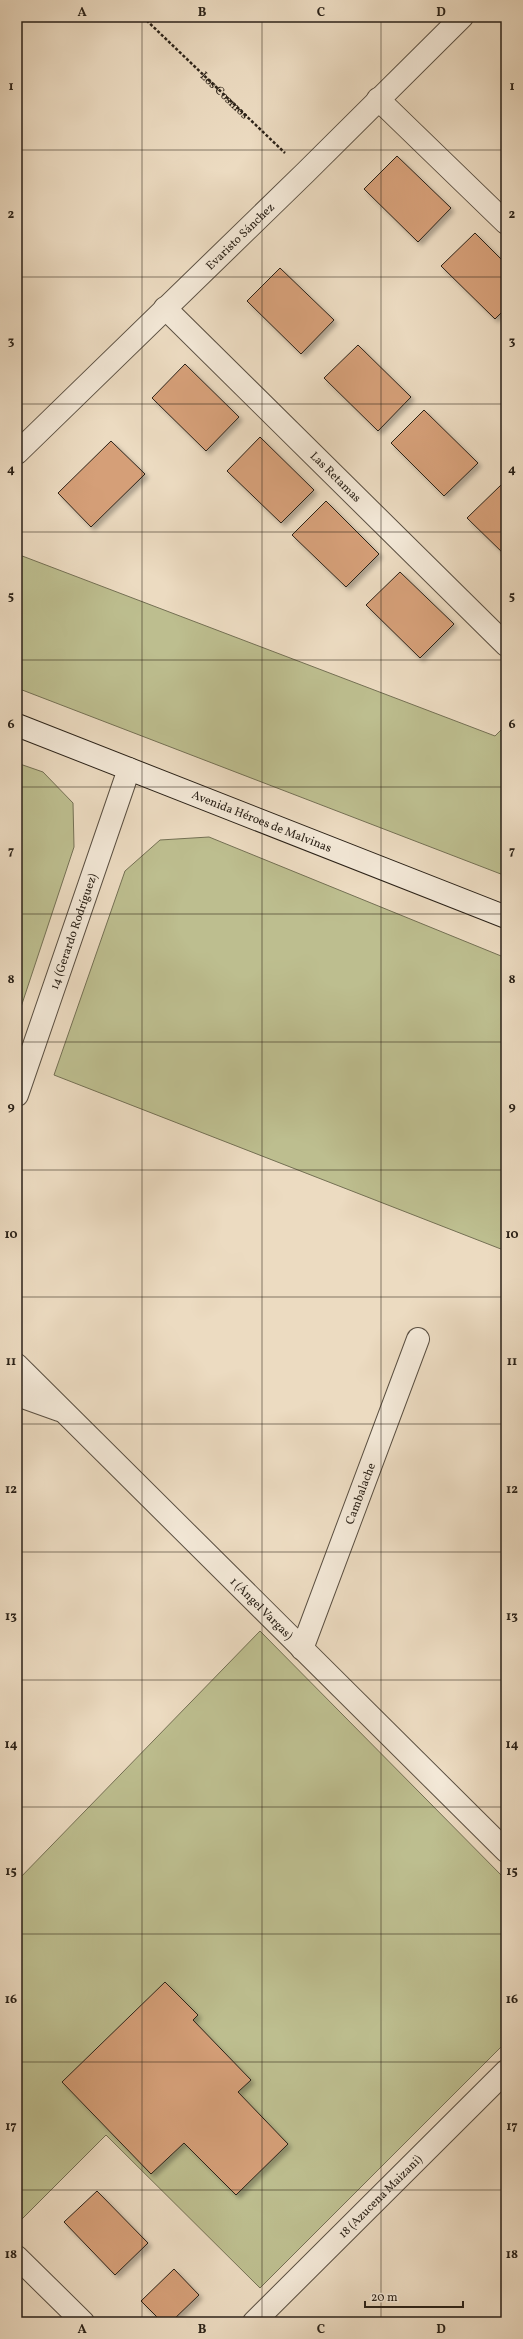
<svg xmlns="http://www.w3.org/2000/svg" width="523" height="2339" viewBox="0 0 523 2339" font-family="Vollkorn,serif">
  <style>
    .green { fill: #bdbe8f; stroke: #747054 }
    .building { fill: #d59f78; stroke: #2b2218; filter: url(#shadow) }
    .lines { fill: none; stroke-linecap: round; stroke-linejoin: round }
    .street-casing { stroke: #5b5042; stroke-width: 24 }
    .secondary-casing { stroke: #2b2218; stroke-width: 24 }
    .path { stroke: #2b2218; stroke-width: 2.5; stroke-dasharray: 3 2; stroke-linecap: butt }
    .street { stroke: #f3e8d7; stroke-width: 22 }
    .secondary { stroke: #f3e8d7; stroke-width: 22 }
    .grid { fill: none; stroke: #2b2218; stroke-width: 1; stroke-opacity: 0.55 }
    .labels { text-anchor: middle; stroke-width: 4; stroke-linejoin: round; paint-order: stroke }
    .street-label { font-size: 12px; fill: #2b2218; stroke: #f3e8d7 }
    .neatline { fill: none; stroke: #2b2218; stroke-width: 1.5 }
    .grid-label { font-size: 13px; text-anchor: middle; font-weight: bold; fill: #2b2218 }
  </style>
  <defs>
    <filter id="shadow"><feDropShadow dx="3.5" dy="3.5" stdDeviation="2" flood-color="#0004"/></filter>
  </defs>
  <rect width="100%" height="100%" fill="#ecdbc1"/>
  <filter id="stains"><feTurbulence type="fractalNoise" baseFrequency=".005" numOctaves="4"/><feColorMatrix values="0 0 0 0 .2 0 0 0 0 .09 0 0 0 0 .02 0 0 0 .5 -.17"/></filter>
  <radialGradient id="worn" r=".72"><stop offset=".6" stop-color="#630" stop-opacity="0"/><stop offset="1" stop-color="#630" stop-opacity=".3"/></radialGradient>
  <g class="green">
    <polygon points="17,554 495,736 506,725 506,876 17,688"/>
    <polygon points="17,763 43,772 73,803 74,847 17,1019"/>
    <polygon points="209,837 506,958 506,1251 54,1075 125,871 160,840"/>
    <polygon points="260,1631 506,1880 506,2042 260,2288 106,2135 21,2220 17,2216 17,1881"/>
  </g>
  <g class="building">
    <polygon points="397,156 451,208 418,242 364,189"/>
    <polygon points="475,233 506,264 506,308 495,319 441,266"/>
    <polygon points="280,268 334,320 301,354 247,301"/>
    <polygon points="358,345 411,397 378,431 324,378"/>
    <polygon points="185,364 239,417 206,451 152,398"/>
    <polygon points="424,410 478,463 444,496 391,443"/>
    <polygon points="260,437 314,490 281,523 227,471"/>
    <polygon points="111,441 145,474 91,527 58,493"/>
    <polygon points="501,485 506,490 506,556 467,518"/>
    <polygon points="326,501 379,554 346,587 292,535"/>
    <polygon points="400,572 454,624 420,658 366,605"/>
    <polygon points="165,1982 198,2015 193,2020 251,2080 238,2092 288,2144 236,2195 184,2143 151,2174 62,2082"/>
    <polygon points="97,2191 148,2243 115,2275 64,2222"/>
    <polygon points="174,2269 199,2295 171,2322 162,2322 141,2301"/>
    <polygon points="56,2317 61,2322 51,2322"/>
  </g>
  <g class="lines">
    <g class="street-casing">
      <g id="street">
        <polyline points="378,99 506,223"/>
        <path id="s2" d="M165,308L506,645"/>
        <path id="s3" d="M17,453L306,172L462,17"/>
        <path id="s4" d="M17,1095L129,769"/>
        <path id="s5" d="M17,1365L506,1851"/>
        <polyline points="17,1395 59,1410"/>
        <path id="s6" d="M302,1649L418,1339"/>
        <polyline points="17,2257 83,2322"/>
        <path id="s7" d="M254,2322L506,2071"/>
      </g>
    </g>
    <g class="secondary-casing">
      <g id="secondary">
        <path id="s8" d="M17,725L506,917"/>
      </g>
    </g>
    <g class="path">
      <path id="s1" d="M143,17L285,153"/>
      <polyline points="17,20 20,17"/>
    </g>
    <use href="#street" class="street"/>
    <use href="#secondary" class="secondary"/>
  </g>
  <path class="grid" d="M142,17V2322M262,17V2322M381,17V2322M17,150H506M17,277H506M17,404H506M17,532H506M17,660H506M17,787H506M17,914H506M17,1042H506M17,1170H506M17,1297H506M17,1424H506M17,1552H506M17,1680H506M17,1807H506M17,1934H506M17,2062H506M17,2190H506"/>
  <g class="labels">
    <g class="street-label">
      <text dy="4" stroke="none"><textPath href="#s1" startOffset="113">Los Cosmos</textPath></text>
      <text dy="4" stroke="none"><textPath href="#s3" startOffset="311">Evaristo Sánchez</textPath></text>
      <text dy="4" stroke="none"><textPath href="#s2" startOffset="240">Las Retamas</textPath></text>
      <text dy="4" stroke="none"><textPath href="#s8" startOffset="263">Avenida Héroes de Malvinas</textPath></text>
      <text dy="4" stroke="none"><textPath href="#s4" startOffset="173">14 (Gerardo Rodríguez)</textPath></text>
      <text dy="4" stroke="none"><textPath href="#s6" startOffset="166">Cambalache</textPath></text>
      <text dy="4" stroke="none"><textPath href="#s5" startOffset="345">1 (Ángel Vargas)</textPath></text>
      <text dy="4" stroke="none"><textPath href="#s7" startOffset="178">18 (Azucena Maizani)</textPath></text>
    </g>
  </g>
  <rect width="523" height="2339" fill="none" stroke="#ecdbc1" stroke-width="44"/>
  <path d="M365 2301v6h98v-6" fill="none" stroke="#2b2218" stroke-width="2"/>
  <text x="371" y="2301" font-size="12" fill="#2b2218" stroke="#f3e8d7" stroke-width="3" paint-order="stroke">20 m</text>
  <rect x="22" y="22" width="479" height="2295" class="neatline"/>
  <g class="grid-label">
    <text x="82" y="16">A</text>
    <text x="202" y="16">B</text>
    <text x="321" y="16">C</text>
    <text x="441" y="16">D</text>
    <text x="11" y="90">1</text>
    <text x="512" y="90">1</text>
    <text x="11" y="218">2</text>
    <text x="512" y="218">2</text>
    <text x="11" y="345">3</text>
    <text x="512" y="345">3</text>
    <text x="11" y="473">4</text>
    <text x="512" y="473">4</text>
    <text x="11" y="600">5</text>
    <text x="512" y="600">5</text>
    <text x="11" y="728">6</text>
    <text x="512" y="728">6</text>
    <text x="11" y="855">7</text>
    <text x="512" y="855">7</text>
    <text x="11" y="983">8</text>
    <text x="512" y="983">8</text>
    <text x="11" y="1110">9</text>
    <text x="512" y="1110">9</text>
    <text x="11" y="1238">10</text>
    <text x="512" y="1238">10</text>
    <text x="11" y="1365">11</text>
    <text x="512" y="1365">11</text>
    <text x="11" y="1493">12</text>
    <text x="512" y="1493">12</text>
    <text x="11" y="1620">13</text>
    <text x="512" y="1620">13</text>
    <text x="11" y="1748">14</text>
    <text x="512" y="1748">14</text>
    <text x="11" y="1875">15</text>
    <text x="512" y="1875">15</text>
    <text x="11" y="2003">16</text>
    <text x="512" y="2003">16</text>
    <text x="11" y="2130">17</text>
    <text x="512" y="2130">17</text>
    <text x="11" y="2258">18</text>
    <text x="512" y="2258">18</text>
    <text x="82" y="2333">A</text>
    <text x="202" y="2333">B</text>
    <text x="321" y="2333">C</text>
    <text x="441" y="2333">D</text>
  </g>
  <rect width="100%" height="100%" filter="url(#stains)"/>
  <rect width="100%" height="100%" fill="url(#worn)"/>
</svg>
